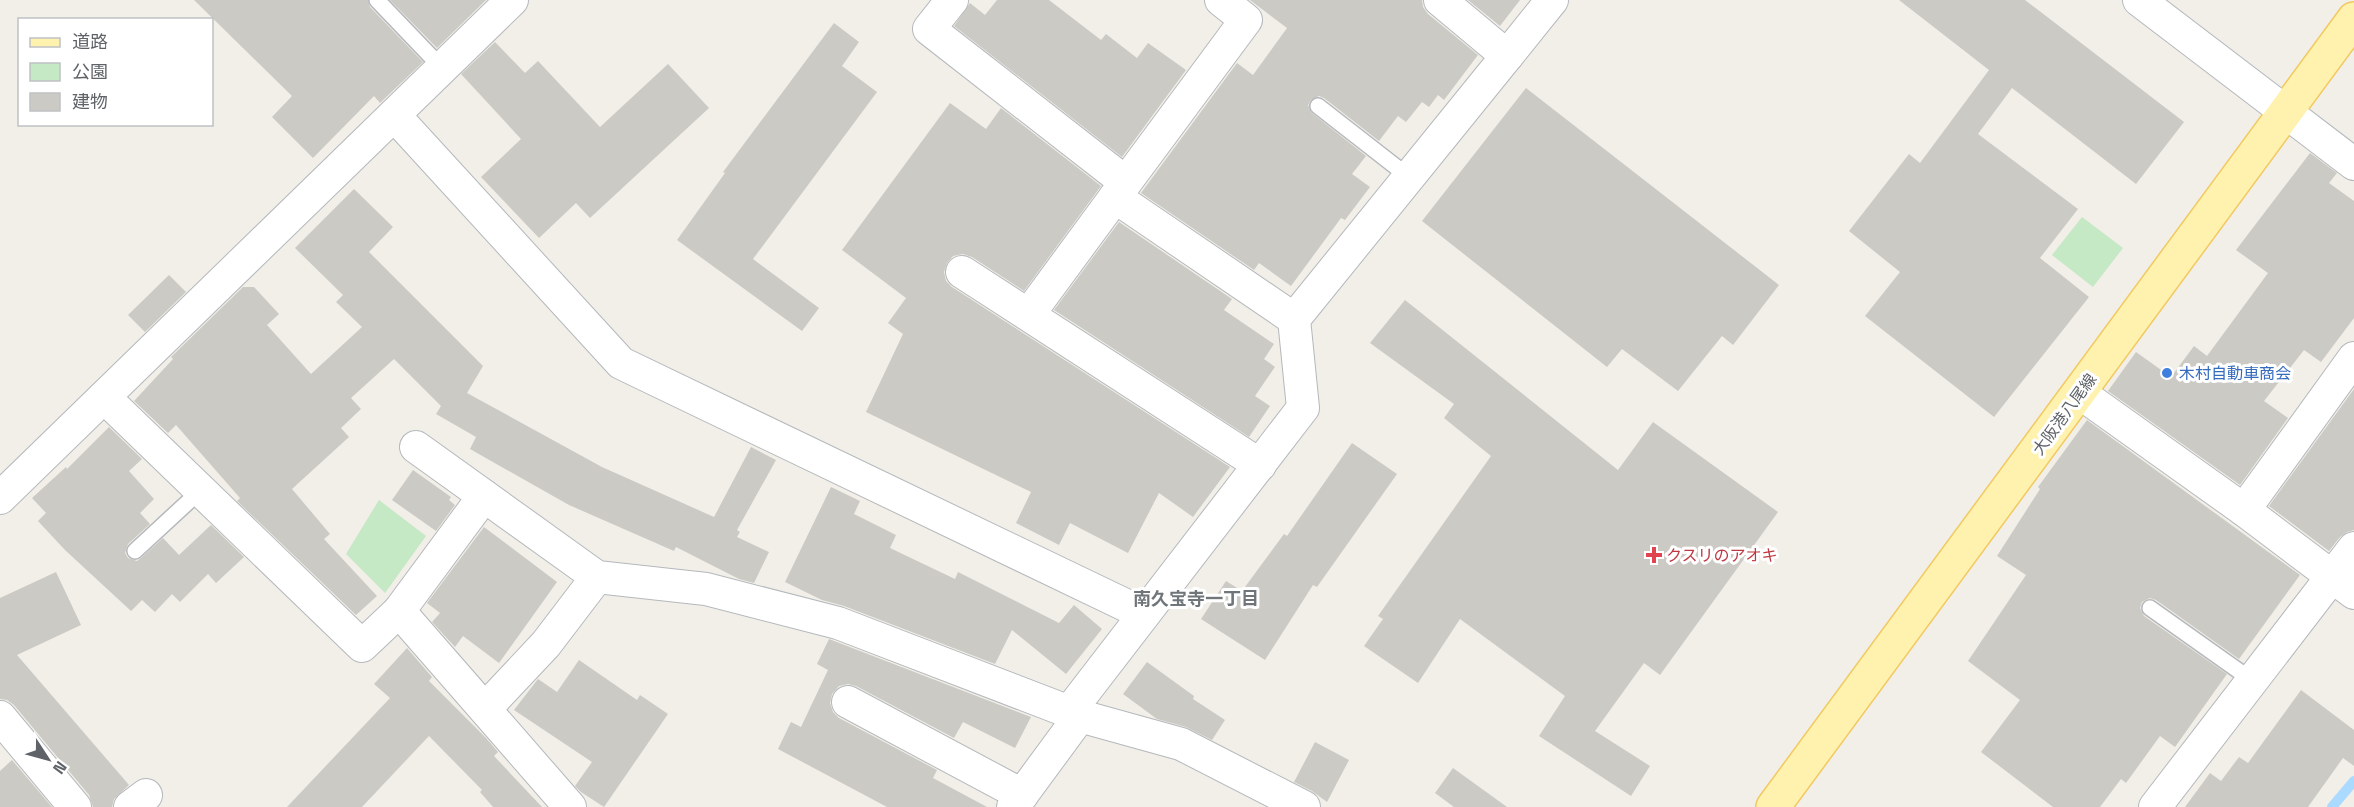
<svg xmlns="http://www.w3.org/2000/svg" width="2354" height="807" viewBox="0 0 2354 807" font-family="'Space Grotesk','Noto Sans JP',sans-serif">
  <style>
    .green { fill: #c5e8c5 }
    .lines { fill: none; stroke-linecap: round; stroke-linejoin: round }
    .stream { stroke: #aadaff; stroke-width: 10 }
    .building { fill: #cccac5 }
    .service-casing { stroke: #b5b8bc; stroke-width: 18 }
    .minor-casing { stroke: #b5b8bc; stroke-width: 34 }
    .primary-casing { stroke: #f2c960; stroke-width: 36 }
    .service { stroke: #fff; stroke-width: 15 }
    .minor { stroke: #fff; stroke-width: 32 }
    .primary { stroke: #fff2af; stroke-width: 33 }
    .shop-dot { fill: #3f7fe0; stroke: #fff; stroke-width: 2 }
    .health-dot { fill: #e0444e; stroke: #fff; stroke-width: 2 }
    .labels { text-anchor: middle; stroke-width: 6; stroke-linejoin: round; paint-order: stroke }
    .shop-label { font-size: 16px; fill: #366cbe; stroke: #fff; text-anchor: start }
    .street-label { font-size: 16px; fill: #5f6368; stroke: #fff }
    .health-label { font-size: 16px; fill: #be3a42; stroke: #fff; text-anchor: start }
    .neighbourhood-label { font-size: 18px; font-weight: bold; fill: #70757a; stroke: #fff }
  </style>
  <rect width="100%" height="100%" fill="#f1efe8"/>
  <g class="green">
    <polygon points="2082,217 2123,248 2093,287 2052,255"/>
    <polygon points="379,500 426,536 385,593 346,554"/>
  </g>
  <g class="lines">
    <polyline class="stream" points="2332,807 2354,781"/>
  </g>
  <g class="building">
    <polygon points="194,0 368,0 370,7 423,62 380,103 374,96 313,158 272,117 292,96"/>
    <polygon points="390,0 486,0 437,48"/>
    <polygon points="997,0 1049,0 1101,40 1106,34 1137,58 1148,43 1186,70 1122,157 954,26 970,3 985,15"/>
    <polygon points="1250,0 1422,0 1423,7 1428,14 1478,55 1444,100 1438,95 1429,107 1422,102 1406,122 1398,116 1379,141 1324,98 1319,96 1311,100 1308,105 1312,113 1366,156 1352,174 1370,187 1345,220 1341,218 1291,286 1259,263 1254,270 1141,193 1237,63 1253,75 1287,28"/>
    <polygon points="1468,0 1520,0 1500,26"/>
    <polygon points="1899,0 2025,0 2184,122 2136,184 2012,88 1978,134 2078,209 2040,258 2089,297 1994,417 1865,316 1900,272 1849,231 1909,154 1920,163 1989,70"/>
    <polygon points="834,23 859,42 842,66 877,92 753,259 819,308 802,331 677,240 725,173 723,172"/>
    <polygon points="495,42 525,73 538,61 600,127 668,64 709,108 590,218 576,203 539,238 481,177 521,139 461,74"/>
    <polygon points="1526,88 1779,285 1733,345 1722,336 1678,391 1622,349 1607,367 1422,221"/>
    <polygon points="950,103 986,129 1001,108 1101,186 1024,291 972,257 963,254 953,256 947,263 944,272 946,281 952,287 1230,467 1193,517 1159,493 1128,553 1070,523 1059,545 1016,523 1031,492 866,412 903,334 888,323 906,298 842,250"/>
    <polygon points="2310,153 2337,173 2329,183 2354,201 2354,318 2321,362 2304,350 2264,401 2288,418 2240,485 2108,391 2136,352 2171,377 2194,346 2207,356 2268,273 2236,250"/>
    <polygon points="354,189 393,227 369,252 483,366 467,393 602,467 714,517 751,447 776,460 737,530 740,532 737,537 769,552 754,583 739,579 676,547 674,551 569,505 470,449 476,437 436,414 441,406 394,359 351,398 361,409 341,428 349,437 292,489 330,534 324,539 377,596 356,615 237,501 240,498 176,425 168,433 134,401 173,359 171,357 243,287 254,287 279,314 267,325 311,374 362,327 336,302 343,295 295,248"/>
    <polygon points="1119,222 1232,299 1224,310 1274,344 1264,359 1275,367 1255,396 1270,406 1249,437 1054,310"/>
    <polygon points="169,275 186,292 145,332 128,315"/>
    <polygon points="1405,300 1618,470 1653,422 1778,512 1660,675 1644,663 1595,731 1650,766 1631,796 1539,736 1565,696 1460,619 1418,683 1364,646 1383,619 1378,616 1491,456 1444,418 1454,404 1370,343"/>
    <polygon points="2354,389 2354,530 2347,532 2340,537 2329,551 2269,506"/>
    <polygon points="2087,420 2300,575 2239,659 2156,600 2150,598 2142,602 2140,608 2144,616 2227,674 2175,747 2160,736 2126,783 2121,779 2100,807 2053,807 1981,752 2020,700 1968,661 2026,575 1997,556 2040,489 2038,487"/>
    <polygon points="109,427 142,459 129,471 154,499 140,513 150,524 128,544 125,553 128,558 137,561 141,558 163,538 179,555 211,525 244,557 216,583 208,574 180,602 172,594 155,612 142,600 131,611 65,550 38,521 46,513 32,498 66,467 67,469"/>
    <polygon points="1352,443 1397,474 1317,587 1313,585 1265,660 1201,619 1226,581 1242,591 1284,534 1287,536"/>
    <polygon points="413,470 451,497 449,500 455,505 436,531 392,500"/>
    <polygon points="831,487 860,501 854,514 896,535 890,548 955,579 958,572 1059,623 1074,605 1102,629 1066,674 1012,630 995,664 844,606 822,600 785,582"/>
    <polygon points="484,527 557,582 499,663 463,636 455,647 432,622 440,613 427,603"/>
    <polygon points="56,572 81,625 17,655 129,785 114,799 112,807 93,807 89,795 14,705 7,700 0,699 0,598"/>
    <polygon points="829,639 1031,717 1015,748 963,722 954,738 856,686 848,684 839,686 832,694 830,703 833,712 839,718 937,770 933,778 987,807 887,807 778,749 791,722 801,727 828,670 817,664"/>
    <polygon points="407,648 432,677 429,681 486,738 498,752 494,756 542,807 493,807 480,792 482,790 429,736 362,807 287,807 390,698 374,684"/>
    <polygon points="579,660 637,700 640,695 668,714 604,807 581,792 575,786 592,762 514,710 538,679 557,692"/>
    <polygon points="1147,662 1194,696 1193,699 1225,720 1212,740 1186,727 1157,719 1123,694"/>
    <polygon points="2301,690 2354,730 2354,766 2343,758 2308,807 2185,807 2210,773 2221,781 2239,757 2248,763"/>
    <polygon points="1315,742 1349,760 1327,802 1312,791 1294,782"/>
    <polygon points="12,760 52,807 0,807 0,771"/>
    <polygon points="1453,768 1507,807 1454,807 1435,793"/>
  </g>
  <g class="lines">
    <g class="service-casing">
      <g id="service">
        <polyline points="377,0 442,68"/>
        <polyline points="1318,106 1409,177"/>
        <polyline points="135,551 201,490"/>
        <polyline points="2150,608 2253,681"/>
      </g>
    </g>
    <g class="minor-casing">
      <g id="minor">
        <polyline points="952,0 929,29 1124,181"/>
        <polyline points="1221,0 1246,20 1115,197 1294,319"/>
        <polyline points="1440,0 1507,56 1552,0"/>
        <polyline points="2139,0 2354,164"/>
        <polyline points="394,115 621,363 1144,614"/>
        <polyline points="962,272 1260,465"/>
        <polyline points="1029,314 1115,197"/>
        <polyline points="104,397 362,646 399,611 570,807"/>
        <polyline points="2094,403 2244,510 2354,593"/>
        <polyline points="416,447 597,577 706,589 838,623 1080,716 1181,744 1304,807"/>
        <polyline points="0,498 512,0"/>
        <polyline points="2244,510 2354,358"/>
        <polyline points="399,611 484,496"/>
        <polyline points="848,702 1022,795"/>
        <polyline points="485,709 546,644 597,577"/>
        <polyline points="1069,712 1303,408 1294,319 1507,56"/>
        <polyline points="0,717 75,807"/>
        <polyline points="130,807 146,795"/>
        <polyline points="1013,807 1080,716"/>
        <polyline points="2155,807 2354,548"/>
      </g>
    </g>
    <g class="primary-casing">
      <polyline id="primary" points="1773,807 2354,19"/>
    </g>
    <use href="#service" class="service"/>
    <use href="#minor" class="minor"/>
    <use href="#primary" class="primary"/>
  </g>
  <circle class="shop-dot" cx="2167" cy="373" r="6"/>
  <path class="health-dot" d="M1651 546h6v6h6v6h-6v6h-6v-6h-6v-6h6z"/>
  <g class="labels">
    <g class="shop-label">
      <text x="2179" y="379">木村自動車商会</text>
    </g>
    <g class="street-label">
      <text transform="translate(2064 414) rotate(-54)" y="6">大阪港八尾線</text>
    </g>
    <g class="health-label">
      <text x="1666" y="561">クスリのアオキ</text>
    </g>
    <g class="neighbourhood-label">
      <text x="1196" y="605">南久宝寺一丁目</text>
    </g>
  </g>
  <rect x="18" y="18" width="195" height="108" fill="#ffffff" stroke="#bfc1c3" stroke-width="1.5"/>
  <rect x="30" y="38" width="30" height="9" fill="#fff2af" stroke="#bfc1c3" stroke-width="1.5"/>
  <text x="72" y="48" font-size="18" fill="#5f6368">道路</text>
  <rect x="30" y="63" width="30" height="18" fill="#c5e8c5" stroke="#bfc1c3" stroke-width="1.5"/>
  <text x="72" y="78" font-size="18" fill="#5f6368">公園</text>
  <rect x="30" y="93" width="30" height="18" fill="#cccac5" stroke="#bfc1c3" stroke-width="1.5"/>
  <text x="72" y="108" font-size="18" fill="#5f6368">建物</text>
  <g transform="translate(48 759) rotate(126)" stroke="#ffffff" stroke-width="4.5" paint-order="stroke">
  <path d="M0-4.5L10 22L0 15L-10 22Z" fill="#5f6368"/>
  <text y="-9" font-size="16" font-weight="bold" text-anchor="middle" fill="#5f6368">N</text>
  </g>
</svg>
